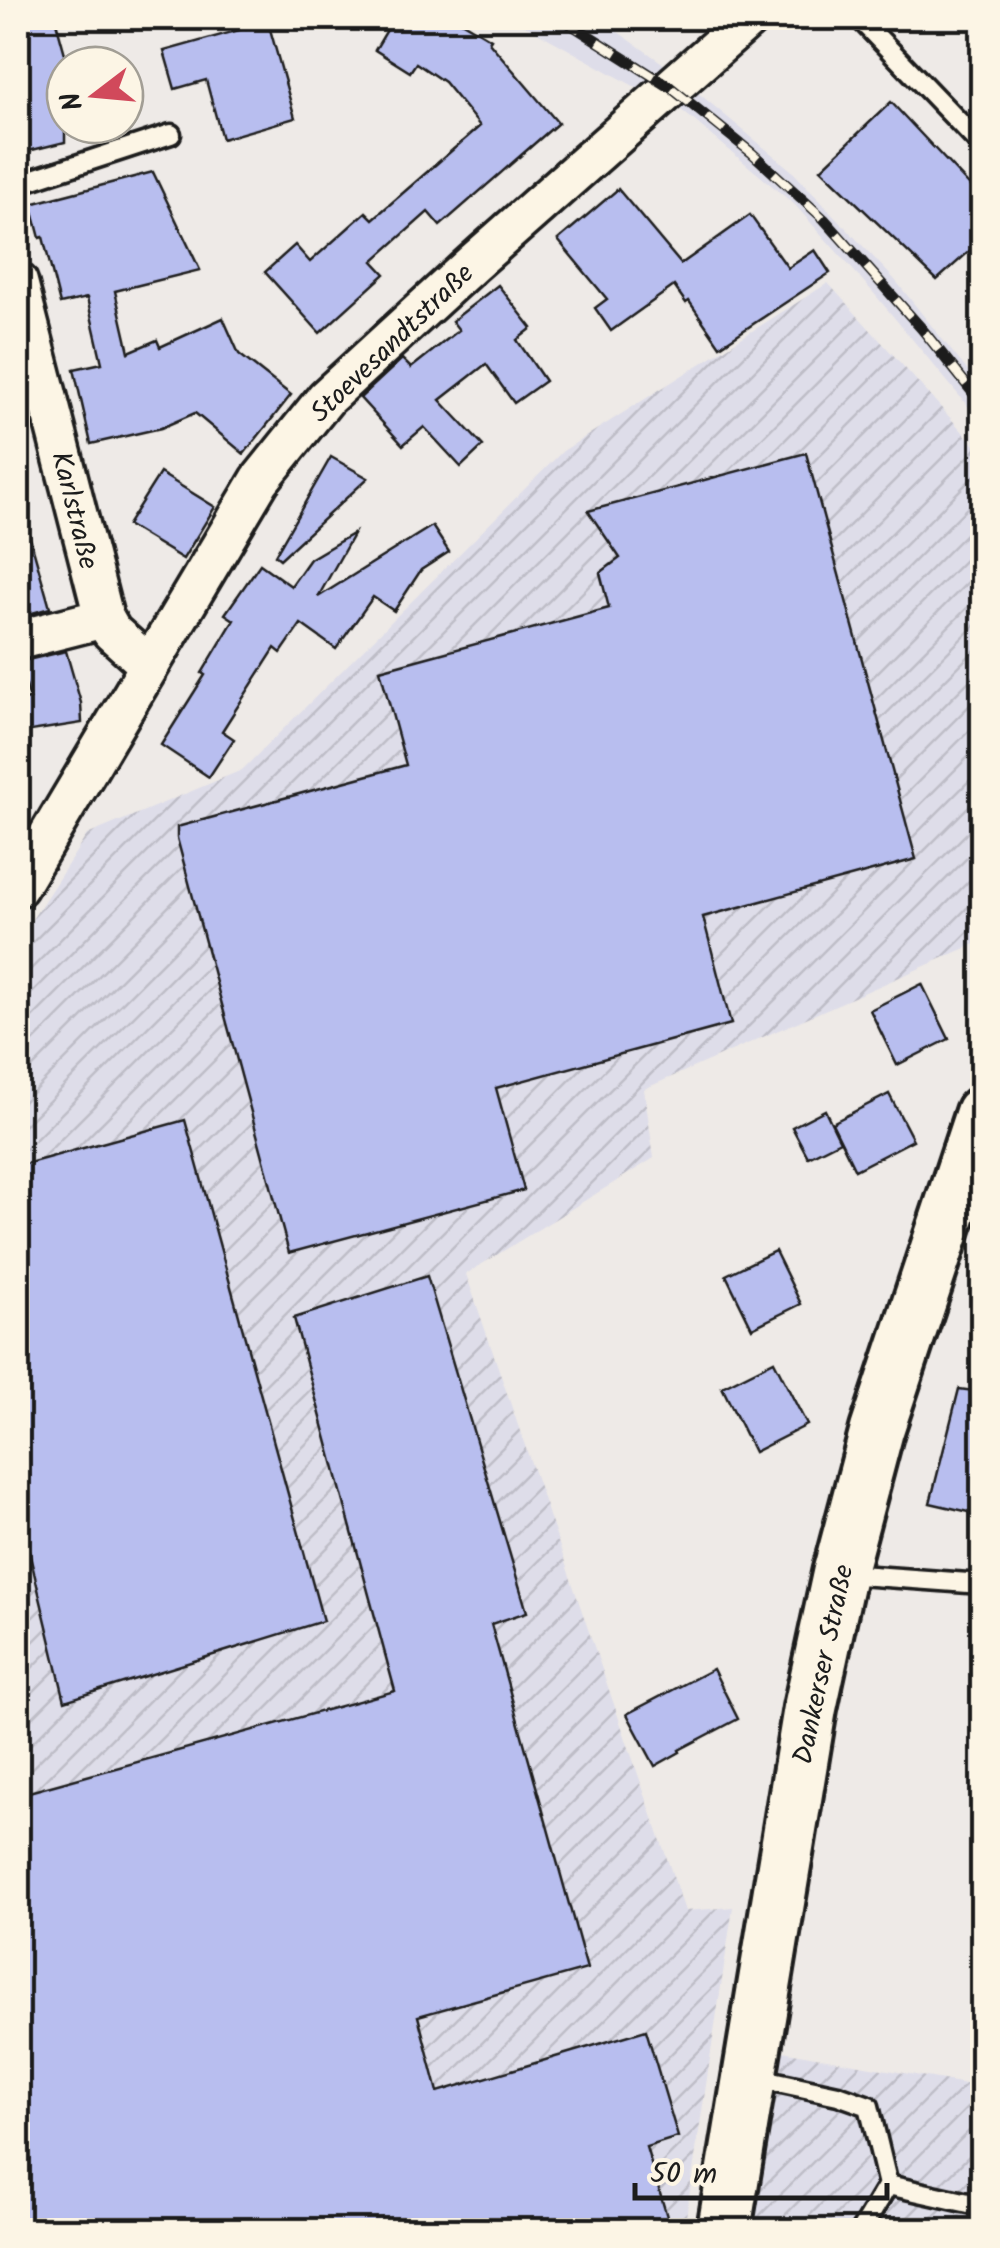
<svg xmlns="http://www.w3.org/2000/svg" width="1000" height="2248" viewBox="0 0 1000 2248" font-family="Kalam,sans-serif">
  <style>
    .built { fill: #dedde9 }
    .industrial { fill: url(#industrial-furrows) }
    .building { fill: #b8beef; stroke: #1c1c1c; stroke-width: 2.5 }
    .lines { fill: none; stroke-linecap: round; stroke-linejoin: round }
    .lane-casing { stroke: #1c1c1c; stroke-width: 25 }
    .street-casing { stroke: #1c1c1c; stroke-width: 45 }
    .secondary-casing { stroke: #1c1c1c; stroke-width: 60 }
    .lane { stroke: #fcf5e5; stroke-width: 18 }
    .street { stroke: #fcf5e5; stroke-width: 38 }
    .secondary { stroke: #fcf5e5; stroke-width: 52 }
    .rail-casing { stroke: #1c1c1c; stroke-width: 11 }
    .rail { stroke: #fcf5e5; stroke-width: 8; stroke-dasharray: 22; stroke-linecap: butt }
    .labels { text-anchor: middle; stroke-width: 8; stroke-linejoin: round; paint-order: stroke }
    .street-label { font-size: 28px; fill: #1c1c1c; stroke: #fcf5e5 }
  </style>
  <defs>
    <pattern id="industrial-furrows" width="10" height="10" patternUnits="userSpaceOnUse" patternTransform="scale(2.5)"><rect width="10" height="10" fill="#dedde9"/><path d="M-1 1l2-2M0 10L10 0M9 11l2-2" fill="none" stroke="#bebdc7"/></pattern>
  </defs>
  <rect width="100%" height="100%" fill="#eeeae7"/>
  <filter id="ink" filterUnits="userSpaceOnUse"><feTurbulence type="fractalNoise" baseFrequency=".01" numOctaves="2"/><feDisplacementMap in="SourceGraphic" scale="20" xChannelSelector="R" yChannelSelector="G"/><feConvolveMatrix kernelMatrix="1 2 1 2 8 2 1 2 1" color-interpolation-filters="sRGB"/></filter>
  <g filter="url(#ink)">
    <polygon class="built" points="512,18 598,18 661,62 791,170 895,280 982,389 982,423 872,291 795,205 679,108 632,85"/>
    <g class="industrial">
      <polygon points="828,283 982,453 982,941 644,1089 654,1158 466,1274 685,1911 733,1907 684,2230 18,2230 18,941 87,835 242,770 563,451"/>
      <polygon points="782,2051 982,2087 982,2230 749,2230"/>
    </g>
    <g class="building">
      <polygon points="18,18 55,18 65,54 65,142 24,152 18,127"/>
      <polygon points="394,18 456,18 491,39 489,42 558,123 440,226 428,212 373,261 385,274 320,333 265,272 295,245 310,262 366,212 373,219 480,126 444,82 416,63 410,72 375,50"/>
      <polygon points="268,22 295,118 222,139 206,80 175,89 164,51"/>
      <polygon points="891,102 982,199 982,240 937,280 821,169"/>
      <polygon points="153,172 200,270 115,291 129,352 157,340 160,347 223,318 239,354 291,395 244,454 195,413 161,428 91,444 74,369 102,363 87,298 60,304 43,237 40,238 31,204"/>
      <polygon points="618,189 681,264 750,215 788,268 815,250 830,273 720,346 689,301 686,303 674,286 611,331 595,308 607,299 558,240"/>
      <polygon points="498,285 532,328 517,340 545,381 514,403 486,364 440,400 483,446 461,467 424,427 403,445 360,398 402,359 411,368 459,330 452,321"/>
      <polygon points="806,453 916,859 703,917 731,1024 496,1088 524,1190 289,1253 177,838 177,827 406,765 380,670 609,608 600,573 620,558 588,511"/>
      <polygon points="331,457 368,478 280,559 275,555"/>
      <polygon points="160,473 215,507 183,559 127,525"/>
      <polygon points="25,520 50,608 18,617 18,521"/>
      <polygon points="432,526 449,552 421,570 394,611 373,597 336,649 301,624 281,653 275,648 222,731 234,739 209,777 161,745 205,675 202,673 234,620 225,614 260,564 291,586 310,559 354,533 318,597"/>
      <polygon points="66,651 81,703 82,723 18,733 18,701 30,699 19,662"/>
      <polygon points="922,984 949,1039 897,1065 870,1010"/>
      <polygon points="889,1094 913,1140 855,1170 832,1123"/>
      <polygon points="825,1110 840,1141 808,1157 792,1127"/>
      <polygon points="185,1120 323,1621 65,1701 18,1506 18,1166"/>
      <polygon points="775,1251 801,1304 752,1328 726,1275"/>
      <polygon points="427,1276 527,1612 491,1624 587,1969 418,2016 438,2092 646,2030 678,2137 646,2147 671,2230 18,2230 18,1795 395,1691 294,1318"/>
      <polygon points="774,1361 807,1425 754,1452 722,1387"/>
      <polygon points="959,1389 982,1392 982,1515 930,1503"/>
      <polygon points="713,1669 738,1719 679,1750 680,1752 655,1766 627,1714"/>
    </g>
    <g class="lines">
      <g class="lane-casing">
        <g id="lane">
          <polyline points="859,18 982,146"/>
          <polyline points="18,184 171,134"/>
          <polyline points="845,1574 982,1584"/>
          <polyline points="754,2077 838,2095 869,2106 888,2185 982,2206"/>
          <polyline points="861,2230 888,2185"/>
        </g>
      </g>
      <g class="street-casing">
        <g id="street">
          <polyline points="18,282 104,618 112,632 149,665"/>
          <polyline points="18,640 104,618"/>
          <polyline points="18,887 260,480 326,398 472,264 750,18"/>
        </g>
      </g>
      <g class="secondary-casing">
        <polyline id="secondary" points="724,2230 810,1708 839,1574 877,1430 982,1113"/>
      </g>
      <use href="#lane" class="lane"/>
      <use href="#street" class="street"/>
      <use href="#secondary" class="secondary"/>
      <g class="rail-casing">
        <polyline id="rail" points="561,18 670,87 752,153 824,219 922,329 982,404"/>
      </g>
      <use href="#rail" class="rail"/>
    </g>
  </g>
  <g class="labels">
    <g class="street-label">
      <text transform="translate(391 342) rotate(-44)" y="10">Stoevesandtstraße</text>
      <text transform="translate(76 510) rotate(76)" y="10">Karlstraße</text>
      <text transform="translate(822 1664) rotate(-78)" y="10">Dankerser Straße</text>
    </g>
  </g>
  <rect width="1000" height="2248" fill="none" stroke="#fcf5e5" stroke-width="60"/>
  <rect x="30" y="30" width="940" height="2188" fill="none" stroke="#1c1c1c" stroke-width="4" filter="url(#ink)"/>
  <g transform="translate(95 95) rotate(254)"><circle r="48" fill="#fcf5e5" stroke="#a29e95" stroke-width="2.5"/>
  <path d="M0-8L18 38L0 25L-18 38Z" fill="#d1495b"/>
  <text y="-15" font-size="28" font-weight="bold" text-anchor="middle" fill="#1c1c1c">N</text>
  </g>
  <path d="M635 2183v15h252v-15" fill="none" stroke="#1c1c1c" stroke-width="5"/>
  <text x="650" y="2183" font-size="30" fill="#1c1c1c" stroke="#fcf5e5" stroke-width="8" paint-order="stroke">50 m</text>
</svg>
